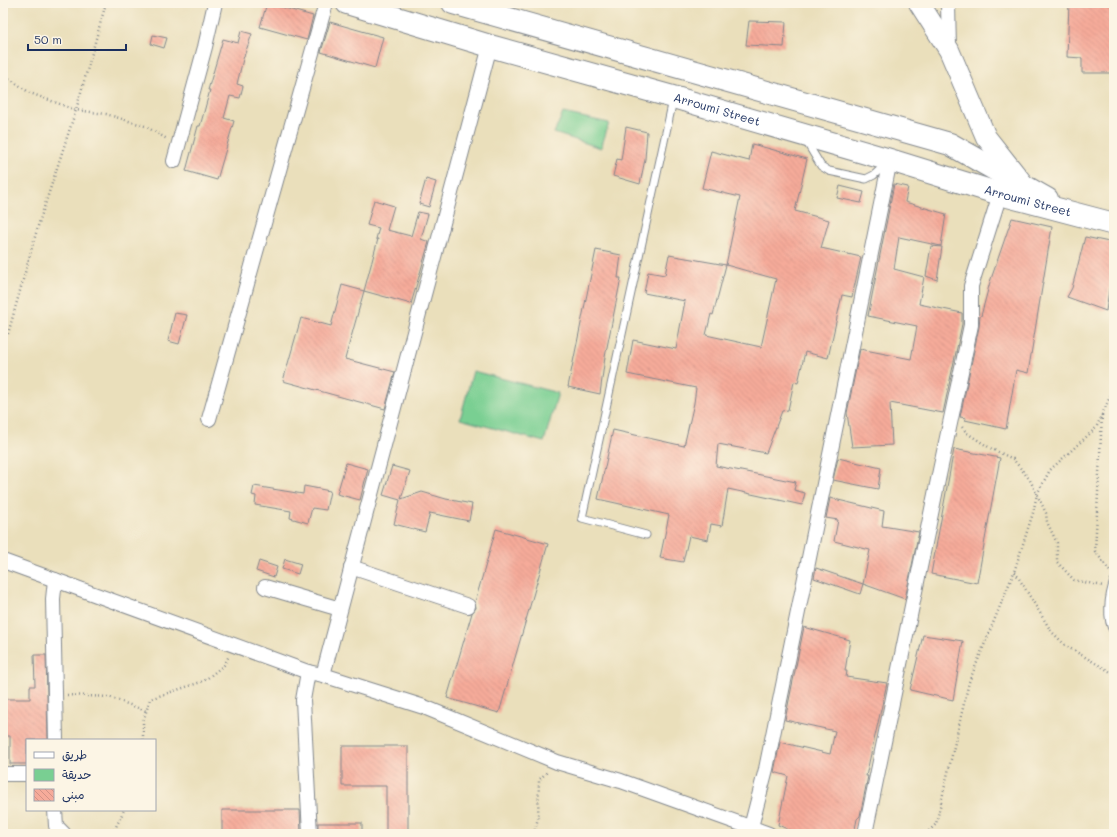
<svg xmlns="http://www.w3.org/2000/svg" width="1117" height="837" viewBox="0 0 1117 837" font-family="Mali,'Playpen Sans Arabic',sans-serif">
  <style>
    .park { fill: #79cf92; stroke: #4a7f78 }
    .building { fill: url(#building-back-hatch); fill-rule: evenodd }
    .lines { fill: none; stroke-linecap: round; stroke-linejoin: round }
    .lane-casing { stroke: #82878c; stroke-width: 9 }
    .street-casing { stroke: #82878c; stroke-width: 16 }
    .secondary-casing { stroke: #82878c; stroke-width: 22 }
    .primary-casing { stroke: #82878c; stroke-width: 24 }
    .path { stroke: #82878c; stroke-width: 2.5; stroke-dasharray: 1 3; stroke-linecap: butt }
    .lane { stroke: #fff; stroke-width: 7 }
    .street { stroke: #fff; stroke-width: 14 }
    .secondary { stroke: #fff; stroke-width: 20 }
    .primary { stroke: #fff; stroke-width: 22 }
    .labels { text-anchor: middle; stroke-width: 4; stroke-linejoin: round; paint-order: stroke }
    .street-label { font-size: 12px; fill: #1b2f5e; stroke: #fcf5e5 }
  </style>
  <defs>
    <pattern id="building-back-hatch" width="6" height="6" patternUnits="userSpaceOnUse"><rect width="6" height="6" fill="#f6ab9a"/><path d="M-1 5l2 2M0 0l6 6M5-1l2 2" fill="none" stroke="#d29387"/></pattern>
  </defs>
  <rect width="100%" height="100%" fill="#fcf5e5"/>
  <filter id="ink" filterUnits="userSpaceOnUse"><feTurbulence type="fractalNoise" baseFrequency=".025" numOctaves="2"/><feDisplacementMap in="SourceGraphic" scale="8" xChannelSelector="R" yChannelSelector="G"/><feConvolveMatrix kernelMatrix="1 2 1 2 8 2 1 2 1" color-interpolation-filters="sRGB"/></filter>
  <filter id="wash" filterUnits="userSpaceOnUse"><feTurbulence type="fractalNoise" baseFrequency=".012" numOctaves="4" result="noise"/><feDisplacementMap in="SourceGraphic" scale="16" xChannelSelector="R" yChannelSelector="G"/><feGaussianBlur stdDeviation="0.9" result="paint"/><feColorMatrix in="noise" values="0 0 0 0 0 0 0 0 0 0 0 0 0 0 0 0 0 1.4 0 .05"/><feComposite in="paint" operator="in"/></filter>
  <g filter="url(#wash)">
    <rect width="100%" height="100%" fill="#eadfbb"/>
    <g class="park">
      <polygon points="563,113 609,123 601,148 554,133"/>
      <polygon points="473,371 558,393 544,442 460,419"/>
    </g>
    <g id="blocks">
      <g class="building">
        <polygon points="267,3 313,16 307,40 260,27"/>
        <polygon points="1069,3 1114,3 1114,73 1082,73 1082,58 1067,57"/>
        <polygon points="749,21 786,22 784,47 746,45"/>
        <polygon points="330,22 383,37 375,68 321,52"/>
        <polygon points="241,31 252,34 243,59 237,84 243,86 240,98 230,96 224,118 234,121 217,180 186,171 198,126 200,126 204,112 210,90 208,90 223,39 238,43"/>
        <polygon points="153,35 167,38 164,48 151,44"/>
        <polygon points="626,127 647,132 645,159 640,184 613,176 617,159 621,160"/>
        <path d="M752,144L807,159L795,211L829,220L821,248L861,257L852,297L842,295L828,358L805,352L798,383L794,382L788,410L782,411L766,453L718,444L716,466L796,482L794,490L805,493L802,505L728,489L722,526L711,524L708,540L689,536L683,562L660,558L669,515L598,499L613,430L684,446L694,403L696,388L627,374L633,340L676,349L685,301L644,293L648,272L665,275L669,255L726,265L740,197L702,188L711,151L749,161ZM726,265L776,279L761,347L706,335L711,314L713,315Z"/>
        <polygon points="426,179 436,182 429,207 419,204"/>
        <polygon points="894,184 908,187 905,202 946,214 941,246 899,237 894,269 924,277 919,304 962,313 962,324 943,413 890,403 892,445 852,447 847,413 860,349 911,359 917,326 868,316"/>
        <polygon points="840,186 864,192 861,203 837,198"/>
        <polygon points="374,200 394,206 387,230 411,236 418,212 428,214 421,239 429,242 411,304 364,291 378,239 376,239 379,228 367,225"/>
        <polygon points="1012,218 1052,227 1028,373 1016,370 1006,429 965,420 966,418 960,417 979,327 980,316 981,316 990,282"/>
        <polygon points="1085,237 1114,243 1114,257 1106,311 1067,297 1072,288"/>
        <polygon points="931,246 942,247 937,280 926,276"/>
        <polygon points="596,250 621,255 618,278 621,278 605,357 600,394 568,387"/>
        <polygon points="342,285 364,291 345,359 395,372 385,409 283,381 301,318 331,326"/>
        <polygon points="175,313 187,315 179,344 168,341"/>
        <polygon points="954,449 1000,458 977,583 931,574"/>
        <polygon points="838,458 881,468 878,489 833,480"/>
        <polygon points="346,463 368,469 360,500 337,494"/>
        <polygon points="392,466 410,471 401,499 422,492 446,499 472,504 469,521 430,513 425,532 394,524 400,500 383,495"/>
        <polygon points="254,486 303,494 304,486 330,491 326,510 312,508 308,523 290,518 291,511 255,505 256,496 252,495"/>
        <polygon points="830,498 884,511 882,526 919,532 905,599 863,584 870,550 834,541 838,520 826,518"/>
        <polygon points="496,529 548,544 499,713 447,698 472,613 476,608 475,602"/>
        <polygon points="285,559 301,564 298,574 282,569"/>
        <polygon points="259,561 277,567 274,577 256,571"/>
        <polygon points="816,568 863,584 860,594 814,578"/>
        <polygon points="804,627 850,640 845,671 847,671 846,677 887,683 866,776 868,776 860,816 857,819 854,834 799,834 778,825 788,776 774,772 780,742 830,754 835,731 785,720"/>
        <polygon points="923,635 963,641 953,700 910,690"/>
        <polygon points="34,655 46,655 48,740 27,740 27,764 10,764 10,736 3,736 3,699 30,699 30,686 35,686"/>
        <polygon points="342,746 408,746 408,834 393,834 393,831 386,832 386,786 342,786"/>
        <polygon points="222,810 300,810 301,834 222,834"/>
        <rect x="318" y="823" width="44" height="11"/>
      </g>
    </g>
  </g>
  <g filter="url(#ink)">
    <use href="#blocks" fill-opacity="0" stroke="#82878c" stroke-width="1"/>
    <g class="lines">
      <g class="lane-casing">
        <g id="lane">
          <polyline points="806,141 821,166 829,171 866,179 874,175 887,163"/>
          <polyline points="646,535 582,518 673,100"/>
          <path d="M1114,581C1109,595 1105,619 1114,632"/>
        </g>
      </g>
      <g class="street-casing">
        <g id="street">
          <polyline points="948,3 949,50"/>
          <polyline points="174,161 205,47 215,3"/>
          <polyline points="209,419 326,3"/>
          <polyline points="3,561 308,672 323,675 424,707 557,762 621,781 769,834"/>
          <polyline points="351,567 468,606"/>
          <polyline points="55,580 53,599 56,740"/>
          <polyline points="265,587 340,609"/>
          <polyline points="308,672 303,700 310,834"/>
          <polyline points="323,675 490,46"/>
          <polyline points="3,774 27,774"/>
          <polyline points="55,810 56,826 64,834"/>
          <polyline points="751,827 766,769 890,160"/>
          <polyline points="865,834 939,475 971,325 971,286 1000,194"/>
        </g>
      </g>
      <g class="secondary-casing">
        <polyline id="secondary" points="919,3 949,50 986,137 1024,185"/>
      </g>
      <g class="primary-casing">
        <g id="primary">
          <path id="s1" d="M347,3L490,46L673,97L890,160L1000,194L1114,224"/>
          <polyline points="453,3 950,144 1047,199"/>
        </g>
      </g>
      <g class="path">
        <polyline points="3,74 30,93 76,110 106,114 145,126 167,139"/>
        <polyline points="8,334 38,226 76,110 106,3"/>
        <polyline points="1102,415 1095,551 1111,573"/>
        <polyline points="962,427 967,433 990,448 1013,459 1030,480 1046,513 1047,522 1057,543 1057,562 1074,580 1103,586"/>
        <polyline points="1015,572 1051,631 1066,646 1114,674"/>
        <polyline points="67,695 109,697 146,711"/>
        <polyline points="143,740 143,722 150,699 204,681 224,665 229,656"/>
        <polyline points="108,834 114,831 124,810"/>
        <polyline points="534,834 538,818 539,780 547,772"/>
        <polyline points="926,834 936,824 969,682 1014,572 1033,513 1037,494 1050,470 1096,428 1114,388"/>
      </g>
      <use href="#lane" class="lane"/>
      <use href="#street" class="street"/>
      <use href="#secondary" class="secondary"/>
      <use href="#primary" class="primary"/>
    </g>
  </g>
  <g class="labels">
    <g class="street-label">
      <text dy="4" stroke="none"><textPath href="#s1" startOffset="385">Arroumi Street</textPath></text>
      <text dy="4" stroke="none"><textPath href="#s1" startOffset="709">Arroumi Street</textPath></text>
    </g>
  </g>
  <rect width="1117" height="837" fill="none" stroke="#fcf5e5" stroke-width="16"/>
  <rect x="26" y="739" width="130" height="72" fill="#fcf5e5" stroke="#a2a6af"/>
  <rect x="34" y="752" width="20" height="6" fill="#ffffff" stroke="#a2a6af"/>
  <text x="62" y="759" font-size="12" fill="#1b2f5e">طريق</text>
  <rect x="34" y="769" width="20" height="12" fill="#79cf92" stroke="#a2a6af"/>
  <text x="62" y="779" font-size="12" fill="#1b2f5e">حديقة</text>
  <rect x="34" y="789" width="20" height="12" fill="url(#building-back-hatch)" stroke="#a2a6af"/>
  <text x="62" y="799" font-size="12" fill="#1b2f5e">مبنى</text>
  <path d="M28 44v6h98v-6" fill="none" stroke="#1b2f5e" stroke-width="2"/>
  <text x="34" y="44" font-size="12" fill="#1b2f5e" stroke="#fcf5e5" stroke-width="3" paint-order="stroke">50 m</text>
</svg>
